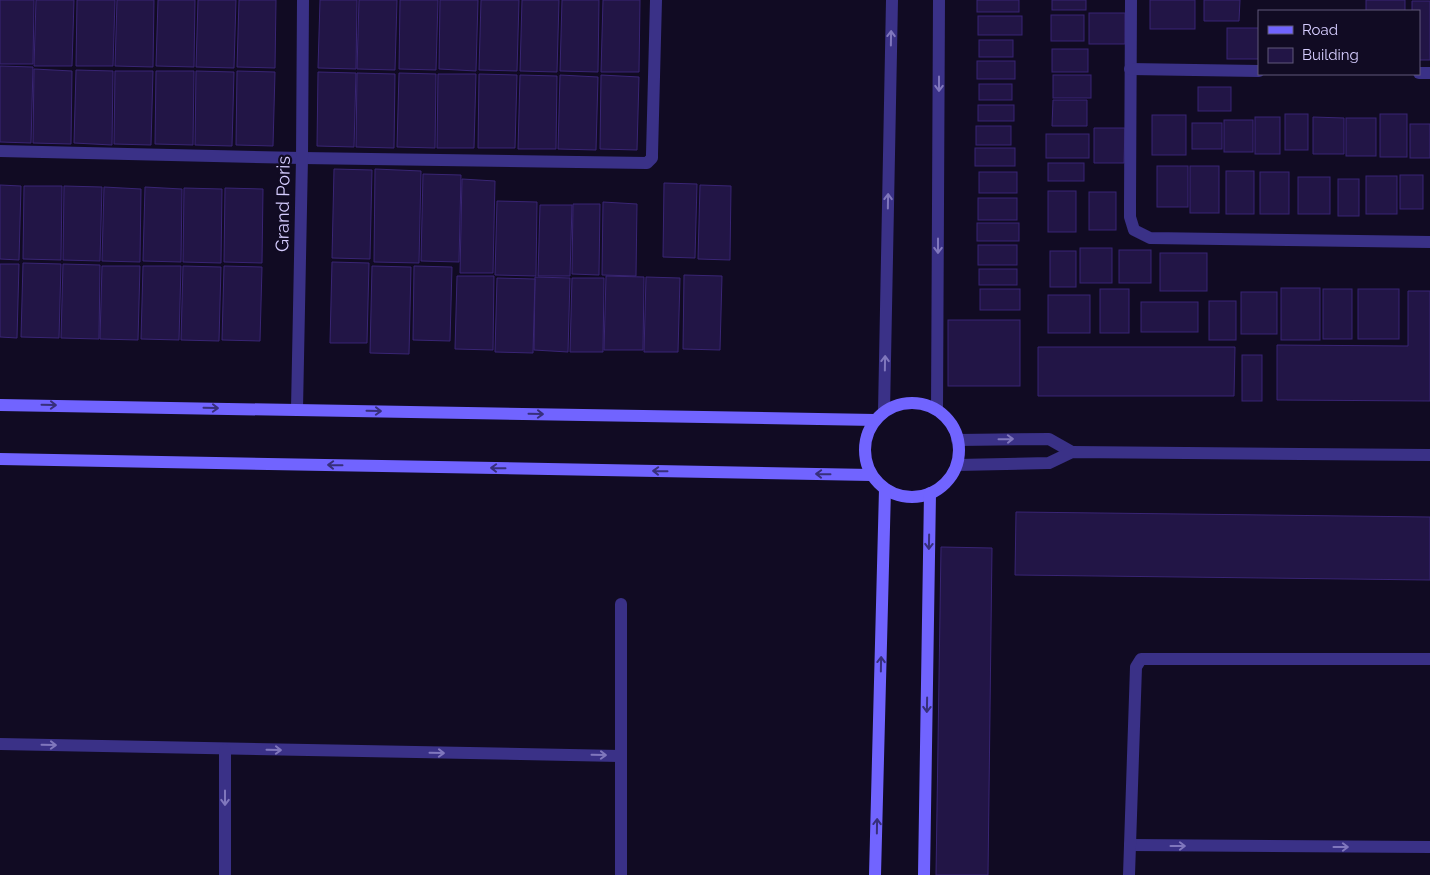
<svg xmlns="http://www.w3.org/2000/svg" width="1430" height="875" viewBox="0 0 1430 875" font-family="Raleway,sans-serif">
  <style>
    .building { fill: #221546; stroke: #392574 }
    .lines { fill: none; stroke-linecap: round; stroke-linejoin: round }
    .street { stroke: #3a3187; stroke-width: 12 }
    .secondary { stroke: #7164ff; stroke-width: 12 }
    .oneway { stroke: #8077bd }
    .oneway2 { stroke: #372f7b }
    .labels { text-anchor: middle; stroke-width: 4.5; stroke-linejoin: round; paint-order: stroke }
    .street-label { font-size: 18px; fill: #d6cdff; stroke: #110b23 }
  </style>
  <rect width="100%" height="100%" fill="#110b23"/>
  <g class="building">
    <polygon points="0,0 34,0 33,64 0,64"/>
    <polygon points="36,0 74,0 72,66 34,66"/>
    <polygon points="77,0 115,0 113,66 76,66"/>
    <polygon points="117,0 154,0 153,67 115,66"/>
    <polygon points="158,0 195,0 194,67 156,66"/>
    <polygon points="198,0 236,0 234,68 196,67"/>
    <polygon points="239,0 276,0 275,68 237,67"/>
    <polygon points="320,0 357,0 356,69 318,68"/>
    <polygon points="359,0 397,0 395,70 357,69"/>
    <polygon points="400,0 438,0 436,70 399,69"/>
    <polygon points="440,0 478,0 476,71 439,69"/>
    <polygon points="481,0 519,0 517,71 479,70"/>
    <polygon points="522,0 559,0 557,72 520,71"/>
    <polygon points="562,0 599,0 598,72 560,71"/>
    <polygon points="603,0 640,0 639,72 601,72"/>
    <rect x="977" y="0" width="42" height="12"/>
    <rect x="1052" y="0" width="34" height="10"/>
    <rect x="1150" y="0" width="45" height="29"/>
    <polygon points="1204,0 1240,0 1239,21 1204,21"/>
    <rect x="1366" y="0" width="39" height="11"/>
    <polygon points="1412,1 1430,1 1430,60 1419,60 1419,11 1412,11"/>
    <rect x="1089" y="13" width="36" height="31"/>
    <rect x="1051" y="15" width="33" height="26"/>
    <rect x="978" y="16" width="44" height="19"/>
    <rect x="1227" y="28" width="32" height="31"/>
    <rect x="979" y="40" width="34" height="17"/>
    <rect x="1052" y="49" width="36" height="23"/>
    <rect x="977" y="61" width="38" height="18"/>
    <polygon points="0,66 33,67 31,143 0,142"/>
    <polygon points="34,69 72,71 71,144 33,143"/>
    <polygon points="76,70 113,71 112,145 74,143"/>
    <polygon points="115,71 153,71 151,145 114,144"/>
    <polygon points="156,71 194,71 193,145 155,144"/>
    <polygon points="196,71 234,72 232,146 195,145"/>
    <polygon points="237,71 275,72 273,146 236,145"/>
    <polygon points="318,72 356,73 354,147 317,146"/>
    <polygon points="357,73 395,74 394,148 356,147"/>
    <polygon points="399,73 436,74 435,148 397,147"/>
    <polygon points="438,74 476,74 474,148 437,148"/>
    <polygon points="479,74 517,75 515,148 478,148"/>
    <polygon points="520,75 557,76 556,149 518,149"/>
    <polygon points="560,75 598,77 596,150 558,149"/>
    <polygon points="601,75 639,77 637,150 600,149"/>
    <rect x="1053" y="75" width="38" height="23"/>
    <rect x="979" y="84" width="33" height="16"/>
    <rect x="1198" y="87" width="33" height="24"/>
    <polygon points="1053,100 1087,100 1087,126 1052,126"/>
    <rect x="978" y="105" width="36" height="16"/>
    <rect x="1285" y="114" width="23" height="36"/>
    <rect x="1380" y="114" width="27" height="43"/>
    <rect x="1152" y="115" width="34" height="40"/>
    <rect x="1255" y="117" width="25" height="37"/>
    <polygon points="1313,117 1344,118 1344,154 1313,154"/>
    <rect x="1346" y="118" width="30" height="38"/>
    <rect x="1224" y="120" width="29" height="32"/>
    <rect x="1192" y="123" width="30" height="26"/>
    <rect x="1410" y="124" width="20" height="34"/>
    <rect x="976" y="126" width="35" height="19"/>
    <polygon points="1094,128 1125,128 1124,163 1094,163"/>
    <rect x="1046" y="134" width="43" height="24"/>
    <rect x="975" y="148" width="40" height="18"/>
    <rect x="1048" y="163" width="36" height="18"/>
    <rect x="1157" y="166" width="31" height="41"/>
    <rect x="1190" y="166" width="29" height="47"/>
    <polygon points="334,169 372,170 370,259 332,258"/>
    <polygon points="375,169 421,171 419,263 374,262"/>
    <rect x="1226" y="171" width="28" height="43"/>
    <rect x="979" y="172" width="38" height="21"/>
    <rect x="1260" y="172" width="29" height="42"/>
    <polygon points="423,174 461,175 459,262 421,261"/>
    <rect x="1400" y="175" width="23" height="34"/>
    <rect x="1366" y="176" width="31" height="38"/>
    <rect x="1298" y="177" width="32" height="37"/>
    <polygon points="462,179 495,181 493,273 460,273"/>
    <rect x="1338" y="179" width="21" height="37"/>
    <polygon points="664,183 697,184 695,258 663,257"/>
    <polygon points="0,185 21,186 19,260 0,259"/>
    <polygon points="700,185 731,186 730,260 698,259"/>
    <polygon points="24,186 62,186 61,260 23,259"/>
    <polygon points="64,186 102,187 100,261 63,260"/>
    <polygon points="104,187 141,189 140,262 102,261"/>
    <polygon points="145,187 182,189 181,262 143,261"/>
    <polygon points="184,188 222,189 221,263 183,262"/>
    <polygon points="225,188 263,189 262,263 224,262"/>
    <rect x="1048" y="191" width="28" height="41"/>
    <rect x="1089" y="192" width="27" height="38"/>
    <rect x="978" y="198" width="39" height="22"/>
    <polygon points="497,201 537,202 536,276 495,275"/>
    <polygon points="603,202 637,204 636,276 602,275"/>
    <polygon points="573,204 600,204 599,275 572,274"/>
    <polygon points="540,205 572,205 570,276 538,276"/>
    <rect x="977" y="223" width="42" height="18"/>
    <rect x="978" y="245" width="39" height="20"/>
    <rect x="1080" y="248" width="32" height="35"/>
    <rect x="1119" y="250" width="32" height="33"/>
    <rect x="1050" y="251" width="26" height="36"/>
    <rect x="1160" y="253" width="47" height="38"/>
    <polygon points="332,262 369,263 367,343 330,343"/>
    <polygon points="23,263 61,264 59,338 21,337"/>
    <polygon points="0,264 19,264 17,338 0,337"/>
    <polygon points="63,264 100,265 99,339 61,338"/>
    <polygon points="102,266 140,266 138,340 100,339"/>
    <polygon points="143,266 181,266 179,340 141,339"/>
    <polygon points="183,266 221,267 219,341 181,340"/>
    <polygon points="224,266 262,267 260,341 222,340"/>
    <polygon points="372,266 411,267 409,354 370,353"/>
    <polygon points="414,266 452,267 450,341 413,340"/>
    <rect x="979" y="269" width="38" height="16"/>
    <polygon points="684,275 722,276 720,350 683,349"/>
    <polygon points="457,276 494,276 493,350 455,349"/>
    <polygon points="606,276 644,277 643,350 604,350"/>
    <polygon points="535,277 570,278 568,352 534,350"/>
    <polygon points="646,277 680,278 678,352 644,352"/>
    <polygon points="497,278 535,279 533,353 495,352"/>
    <polygon points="572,278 604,278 603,352 570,352"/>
    <rect x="1281" y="288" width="39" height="52"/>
    <rect x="980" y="289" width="40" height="21"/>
    <rect x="1100" y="289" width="29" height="44"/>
    <rect x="1323" y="289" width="29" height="50"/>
    <rect x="1358" y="289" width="41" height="50"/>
    <polygon points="1408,291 1430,291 1430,401 1277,400 1277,345 1408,346"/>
    <rect x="1241" y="292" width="36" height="42"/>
    <rect x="1048" y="295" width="42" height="38"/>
    <rect x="1209" y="301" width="27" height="39"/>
    <rect x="1141" y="302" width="57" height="30"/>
    <rect x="948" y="320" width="72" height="66"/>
    <polygon points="1038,347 1235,347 1234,396 1038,396"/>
    <rect x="1242" y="355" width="20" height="46"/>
    <polygon points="1016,512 1430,517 1430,580 1015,575"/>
    <polygon points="941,547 992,548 988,875 936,875"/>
  </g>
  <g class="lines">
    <g class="street">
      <polyline points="1131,0 1130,204 1130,217 1134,230 1150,238 1430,242"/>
      <polyline points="1130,69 1259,71"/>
      <polyline points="1419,73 1430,73"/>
      <polyline points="0,151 302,158 647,163 652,158 652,154 656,0"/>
      <polyline points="297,409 302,158 303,0"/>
      <polyline points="937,410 939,0"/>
      <polyline points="884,412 892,0"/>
      <polyline points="957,440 1049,439 1072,452"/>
      <polyline points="957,465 1049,463 1072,452 1430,455"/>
      <polyline points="0,744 620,756"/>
      <polyline points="1130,845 1430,847"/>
      <polyline points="225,875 225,750"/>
      <polyline points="621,875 621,604"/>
      <polyline points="1129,875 1136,667 1141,659 1430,659"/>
    </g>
    <g class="secondary">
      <circle cx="912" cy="450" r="47"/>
      <polyline points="0,405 875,420"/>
      <polyline points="0,459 871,475"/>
      <polyline points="875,875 885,489"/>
      <polyline points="924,875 930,493"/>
    </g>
  </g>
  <defs><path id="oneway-shaft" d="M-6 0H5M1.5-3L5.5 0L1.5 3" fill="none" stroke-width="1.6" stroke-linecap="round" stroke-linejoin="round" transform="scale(1.25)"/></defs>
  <g class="oneway">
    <use href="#oneway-shaft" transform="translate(891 38) rotate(-89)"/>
    <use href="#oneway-shaft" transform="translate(939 84) rotate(90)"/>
    <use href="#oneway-shaft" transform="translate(888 201) rotate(-89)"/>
    <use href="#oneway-shaft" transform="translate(938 246) rotate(90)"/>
    <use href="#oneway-shaft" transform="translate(885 363) rotate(-89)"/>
    <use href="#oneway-shaft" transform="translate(1006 439) rotate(-1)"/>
    <use href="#oneway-shaft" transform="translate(49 745) rotate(1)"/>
    <use href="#oneway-shaft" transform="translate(274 750) rotate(1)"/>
    <use href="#oneway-shaft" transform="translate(437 753) rotate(1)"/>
    <use href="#oneway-shaft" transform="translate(599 755) rotate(1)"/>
    <use href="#oneway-shaft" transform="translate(225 798) rotate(90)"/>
    <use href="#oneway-shaft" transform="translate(1178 846)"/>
    <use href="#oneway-shaft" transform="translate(1341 847)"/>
  </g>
  <g class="oneway2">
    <use href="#oneway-shaft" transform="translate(49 405) rotate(1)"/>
    <use href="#oneway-shaft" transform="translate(211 408) rotate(1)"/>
    <use href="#oneway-shaft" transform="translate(374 411) rotate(1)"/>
    <use href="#oneway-shaft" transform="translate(536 414) rotate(1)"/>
    <use href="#oneway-shaft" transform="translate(335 465) rotate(-179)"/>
    <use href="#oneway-shaft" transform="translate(498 468) rotate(-179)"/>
    <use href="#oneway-shaft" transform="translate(660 471) rotate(-179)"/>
    <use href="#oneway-shaft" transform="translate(823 474) rotate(-179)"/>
    <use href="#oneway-shaft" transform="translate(929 542) rotate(91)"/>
    <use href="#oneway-shaft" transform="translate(881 664) rotate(-89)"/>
    <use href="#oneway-shaft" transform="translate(927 705) rotate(91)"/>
    <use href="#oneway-shaft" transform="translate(877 826) rotate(-89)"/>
  </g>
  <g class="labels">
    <g class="street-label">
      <text transform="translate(283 204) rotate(-89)" y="6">Grand Poris</text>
    </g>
  </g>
  <rect x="1258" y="10" width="162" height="65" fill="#110b23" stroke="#60597b"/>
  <rect x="1268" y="26" width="25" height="8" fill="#7164ff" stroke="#60597b"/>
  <text x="1302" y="35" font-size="15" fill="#d6cdff">Road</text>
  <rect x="1268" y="48" width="25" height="15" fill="#221546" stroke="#60597b"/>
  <text x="1302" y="60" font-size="15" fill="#d6cdff">Building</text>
</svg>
